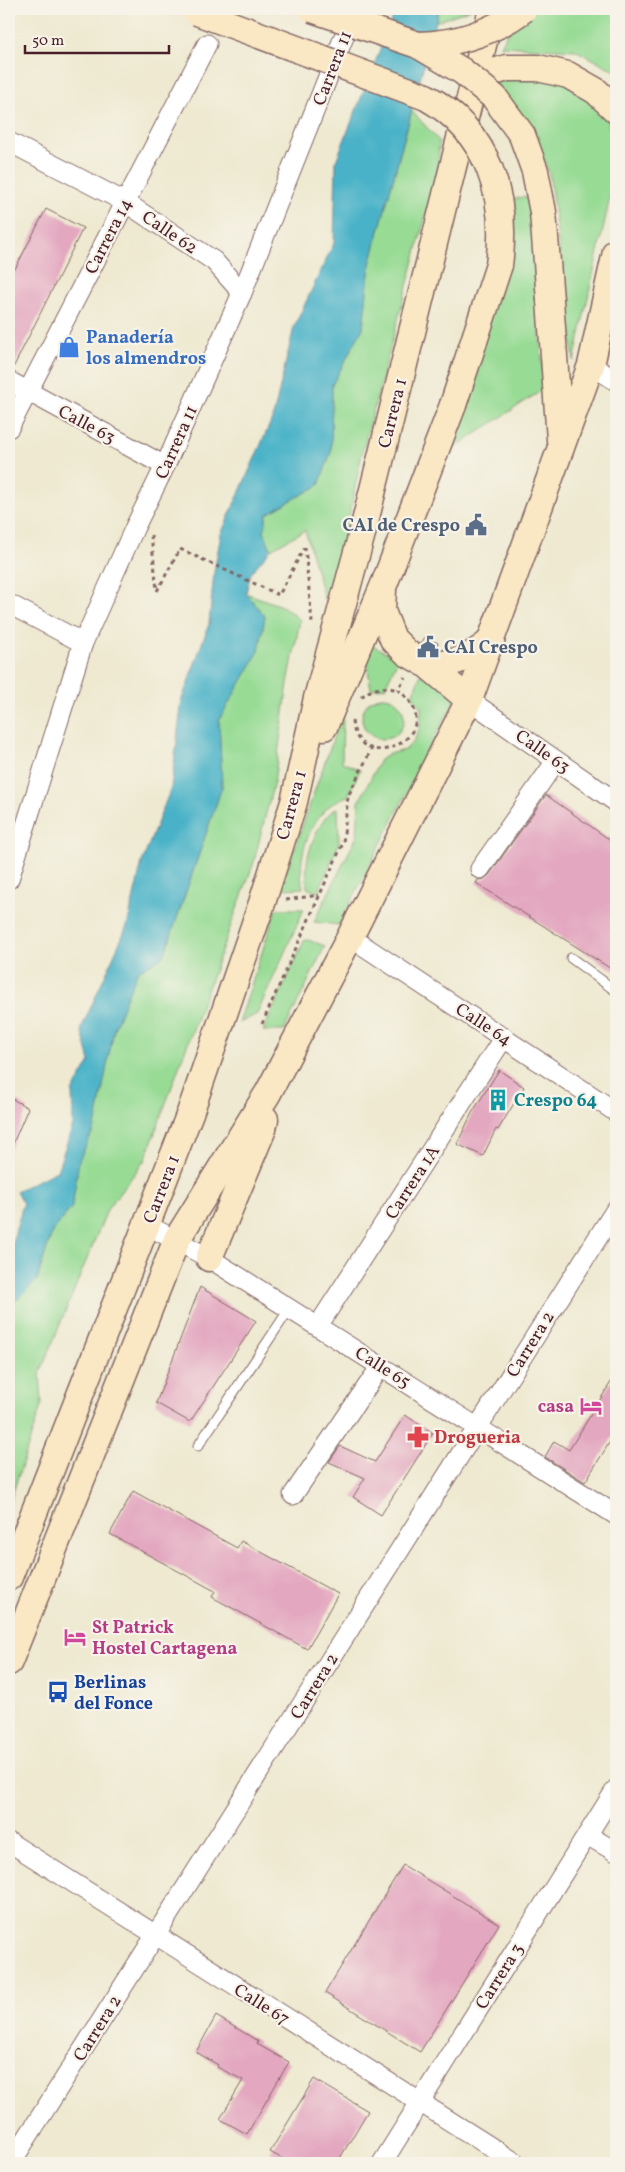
<svg xmlns="http://www.w3.org/2000/svg" width="625" height="2172" viewBox="0 0 625 2172" font-family="Vollkorn,serif">
  <style>
    .green { fill: #97db94; stroke: #707d60 }
    .water { fill: #4ab2c8; stroke: #4a687a }
    .building { fill: #e3a7c0 }
    .lines { fill: none; stroke-linecap: round; stroke-linejoin: round }
    .service-casing { stroke: #836665; stroke-width: 11 }
    .minor-casing { stroke: #836665; stroke-width: 21 }
    .secondary-casing { stroke: #836665; stroke-width: 29 }
    .path { stroke: #836665; stroke-width: 3; stroke-dasharray: 4 4; stroke-linecap: butt }
    .service { stroke: #fff; stroke-width: 9 }
    .minor { stroke: #fff; stroke-width: 19 }
    .secondary { stroke: #fae7c3; stroke-width: 26 }
    .secondary-bridge-casing { stroke: #836665; stroke-width: 29; stroke-linecap: butt }
    .secondary-bridge { stroke: #fae7c3; stroke-width: 26 }
    .labels { text-anchor: middle; stroke-width: 4.5; stroke-linejoin: round; paint-order: stroke }
    .street-label { font-size: 18px; fill: #4a1f2b; stroke: #f7f3e8 }
    .shop-label { font-size: 18px; font-weight: bold; fill: #366cbe; stroke: #f7f3e8; text-anchor: start }
    .service-label { font-size: 18px; font-weight: bold; fill: #4e5e75; stroke: #f7f3e8; text-anchor: end }
    .culture-label { font-size: 18px; font-weight: bold; fill: #0d838f; stroke: #f7f3e8; text-anchor: start }
    .hotel-label { font-size: 18px; font-weight: bold; fill: #b23c85; stroke: #f7f3e8; text-anchor: end }
    .health-label { font-size: 18px; font-weight: bold; fill: #be3a42; stroke: #f7f3e8; text-anchor: start }
    .transit-label { font-size: 18px; font-weight: bold; fill: #164399; stroke: #f7f3e8; text-anchor: start }
  </style>
  <rect width="100%" height="100%" fill="#f7f3e8"/>
  <filter id="ink" filterUnits="userSpaceOnUse"><feTurbulence type="fractalNoise" baseFrequency=".02" numOctaves="2"/><feDisplacementMap in="SourceGraphic" scale="10" xChannelSelector="R" yChannelSelector="G"/><feConvolveMatrix kernelMatrix="1 2 1 2 8 2 1 2 1" color-interpolation-filters="sRGB"/></filter>
  <filter id="wash" filterUnits="userSpaceOnUse"><feTurbulence type="fractalNoise" baseFrequency=".0096" numOctaves="4" result="noise"/><feDisplacementMap in="SourceGraphic" scale="20" xChannelSelector="R" yChannelSelector="G"/><feGaussianBlur stdDeviation="1.12" result="paint"/><feColorMatrix in="noise" values="0 0 0 0 0 0 0 0 0 0 0 0 0 0 0 0 0 1.4 0 .05"/><feComposite in="paint" operator="in"/></filter>
  <g filter="url(#wash)">
    <rect width="100%" height="100%" fill="#eee9d0"/>
    <g class="green">
      <polygon points="439,9 471,9 436,22"/>
      <polygon points="533,9 616,9 616,71 575,50 501,46 508,31"/>
      <polygon points="491,78 560,78 605,114 616,145 612,188 574,361 549,172 535,143"/>
      <polygon points="412,111 439,141 438,171 362,453 335,585 325,602 305,530 271,549 264,532 267,514 319,485 331,452 332,385 363,328 370,264"/>
      <polygon points="526,196 533,235 544,389 445,454 511,200"/>
      <polygon points="246,593 284,607 300,620 288,683 274,782 253,865 145,1160 108,1208 40,1373 42,1403 9,1505 9,1323 13,1304 37,1280 52,1232 72,1207 79,1159 95,1127 114,1029 126,998 138,971 164,956 222,787 219,720 259,651 265,616"/>
      <polygon points="372,645 398,659 385,687 371,689 367,664"/>
      <polygon points="421,674 457,695 339,925 314,922 357,836 359,802 380,760 388,754 405,750 414,741 419,730 421,708 412,695"/>
      <circle cx="383" cy="718" r="21"/>
      <path d="M343,711L342,762L360,770L348,796C313,806 295,855 303,888L280,889Z"/>
      <path d="M338,808L339,843L318,893L307,888C307,880 306,872 307,864C308,848 322,813 338,808Z"/>
      <polygon points="276,909 304,909 257,1014 239,1023"/>
      <polygon points="305,939 325,946 284,1031 263,1031"/>
    </g>
    <polygon class="water" points="396,9 439,9 370,264 363,328 332,385 331,452 319,485 267,514 264,532 271,549 251,573 246,593 265,616 259,651 219,720 222,787 164,956 138,971 126,998 114,1029 95,1127 79,1160 72,1207 52,1232 37,1280 13,1304 9,1323 9,1246 12,1244 23,1204 16,1191 57,1171 73,1125 72,1092 90,1061 81,1029 127,926 142,862 171,788 182,699 209,624 214,572 221,534 273,417 294,327 334,243 336,161"/>
    <g id="blocks">
      <g class="building">
        <polygon points="46,209 83,228 12,370 9,370 9,265 15,269"/>
        <polygon points="425,637 438,643 435,649 430,649 421,644"/>
        <polygon points="546,795 616,844 616,972 476,883 478,880 484,879 489,875"/>
        <polygon points="499,1070 524,1087 498,1130 496,1129 483,1156 457,1144 472,1113"/>
        <polygon points="9,1097 28,1108 9,1153"/>
        <polygon points="200,1287 256,1321 190,1422 156,1403"/>
        <polygon points="616,1374 616,1432 585,1482 545,1457 554,1441 569,1450"/>
        <polygon points="405,1415 433,1433 381,1515 353,1497 365,1478 329,1462 340,1446 375,1462"/>
        <polygon points="133,1491 237,1548 241,1541 338,1594 307,1649 212,1597 215,1591 110,1534"/>
        <polygon points="403,1865 499,1924 420,2052 325,1993"/>
        <polygon points="216,2016 258,2041 257,2044 289,2062 247,2134 220,2119 243,2080 217,2067 218,2065 196,2052"/>
        <polygon points="314,2079 368,2111 337,2163 290,2163 270,2152"/>
      </g>
    </g>
  </g>
  <g filter="url(#ink)">
    <use href="#blocks" fill-opacity="0" stroke="#836665" stroke-width="1"/>
    <g class="lines">
      <g class="service-casing">
        <g id="service">
          <polyline points="571,958 616,991"/>
          <polyline points="198,1446 290,1308"/>
        </g>
      </g>
      <g class="minor-casing">
        <g id="minor">
          <polyline points="9,142 125,202 214,261 242,293"/>
          <polyline points="591,365 616,381"/>
          <polyline points="9,381 165,466"/>
          <polyline points="9,428 207,44"/>
          <polyline points="9,604 83,643"/>
          <polyline points="469,700 616,802"/>
          <polyline points="480,869 556,761"/>
          <polyline points="9,879 83,643 135,527 165,466 242,293 355,9"/>
          <polyline points="350,937 616,1112"/>
          <polyline points="147,1225 209,1258 616,1515"/>
          <polyline points="318,1326 504,1037"/>
          <polyline points="293,1495 381,1366"/>
          <polyline points="587,1835 616,1852"/>
          <polyline points="9,1842 516,2163"/>
          <polyline points="11,2163 616,1209"/>
          <polyline points="382,2163 616,1789"/>
        </g>
      </g>
      <g class="secondary-casing">
        <g id="secondary">
          <polyline points="477,77 507,68 538,68 568,75 596,91 616,110"/>
          <polyline points="550,300 560,440"/>
          <polyline points="383,590 382,611 393,639 407,653 426,664 469,700"/>
          <path d="M426,664C452,666 471,658 491,641"/>
          <polyline points="324,727 385,582 453,405"/>
          <polyline points="209,1258 263,1129 265,1119"/>
          <polyline points="9,1577 190,1113 262,903 294,802 317,698 363,530 492,9"/>
          <polyline points="9,1662 177,1239 268,1093 350,937 469,700 591,365 616,252"/>
        </g>
      </g>
      <g class="path">
        <polyline points="151,535 157,590"/>
        <polyline points="305,547 312,623"/>
        <polyline points="157,591 180,549 279,595 304,548"/>
        <path d="M361,697C374,687 385,685 400,691"/>
        <path d="M352,721C360,783 454,731 398,690L405,677"/>
        <polyline points="286,900 319,895"/>
        <polyline points="262,1024 343,843 348,796 372,748"/>
      </g>
      <use href="#service" class="service"/>
      <use href="#minor" class="minor"/>
      <use href="#secondary" class="secondary"/>
      <g class="secondary-bridge-casing">
        <g id="secondary-bridge">
          <polyline points="312,9 418,45 462,71 494,97 522,135 535,171 543,212 550,300"/>
          <path d="M197,12L426,97C489,132 508,197 499,265L453,405"/>
          <path d="M418,45C458,44 492,33 524,9"/>
        </g>
      </g>
      <use href="#secondary-bridge" class="secondary-bridge"/>
    </g>
  </g>
  <defs>
    <g id="shop-bare" transform="scale(1.725)"><path d="M-5-2.5h2.3a2.7 3.5 0 0 1 5.4 0H5L5.5 6h-11ZM-1.5-2.5h3a1.5 2.3 0 0 0-3 0Z" fill="#3f7fe0" stroke="#f7f3e8" stroke-width="2.5" paint-order="stroke"/></g>
    <g id="civic-bare" transform="scale(1.725)"><path d="M-.6-6.5H3V-4.5H.6V-3L4-1V1h2V6H-6V1h2V-1L-.6-3ZM-1.2 2.5V6h2.4V2.5Z" fill="#5c6f8a" stroke="#f7f3e8" stroke-width="2.5" paint-order="stroke"/></g>
    <g id="building-bare" transform="scale(1.725)"><path d="M-4-6H4V6H1V3H-1V6H-4ZM-2.5-4.3h1.7v1.8h-1.7ZM.8-4.3h1.7v1.8H.8ZM-2.5-1h1.7V.8h-1.7ZM.8-1h1.7V.8H.8Z" fill="#0f9aa8" stroke="#f7f3e8" stroke-width="2.5" paint-order="stroke"/></g>
    <g id="hotel-bare" transform="scale(1.725)"><path d="M-6-4.5h1.5V1H6V5H4.5V3h-9V5H-6ZM-4 0a1.8 1.8 0 1 1 3.6 0ZM.5 0V-2.5h3Q6-2.5 6 0Z" fill="#d1479c" stroke="#f7f3e8" stroke-width="2.5" paint-order="stroke"/></g>
    <g id="pharmacy-bare" transform="scale(1.725)"><path d="M-2-6h4v4h4v4h-4v4h-4v-4h-4v-4h4Z" fill="#e0444e" stroke="#f7f3e8" stroke-width="2.5" paint-order="stroke"/></g>
    <g id="bus-bare" transform="scale(1.725)"><path d="M-5-6H5V4H4V6H2V4H-2V6H-4V4H-5ZM-3.5-4V0h7V-4ZM-3.5 1.2v1.5H-2V1.2ZM2 1.2v1.5H3.5V1.2Z" fill="#1a4fb4" stroke="#f7f3e8" stroke-width="2.5" paint-order="stroke"/></g>
  </defs>
  <g fill-rule="evenodd">
    <use href="#shop-bare" x="69" y="347"/>
    <use href="#civic-bare" x="476" y="525"/>
    <use href="#civic-bare" x="428" y="647"/>
    <use href="#building-bare" x="498" y="1100"/>
    <use href="#hotel-bare" x="591" y="1406"/>
    <use href="#pharmacy-bare" x="418" y="1437"/>
    <use href="#hotel-bare" x="75" y="1637"/>
    <use href="#bus-bare" x="58" y="1692"/>
  </g>
  <g class="labels">
    <g class="street-label">
      <text transform="translate(332 68) rotate(-69)" y="6">Carrera 11</text>
      <text transform="translate(170 232) rotate(34)" y="6">Calle 62</text>
      <text transform="translate(108 236) rotate(-63)" y="6">Carrera 14</text>
      <text transform="translate(392 413) rotate(-76)" y="6">Carrera 1</text>
      <text transform="translate(87 424) rotate(28)" y="6">Calle 63</text>
      <text transform="translate(176 442) rotate(-66)" y="6">Carrera 11</text>
      <text transform="translate(543 751) rotate(35)" y="6">Calle 63</text>
      <text transform="translate(291 805) rotate(-75)" y="6">Carrera 1</text>
      <text transform="translate(484 1024) rotate(33)" y="6">Calle 64</text>
      <text transform="translate(412 1182) rotate(-57)" y="6">Carrera 1A</text>
      <text transform="translate(161 1189) rotate(-69)" y="6">Carrera 1</text>
      <text transform="translate(530 1344) rotate(-58)" y="6">Carrera 2</text>
      <text transform="translate(383 1367) rotate(32)" y="6">Calle 65</text>
      <text transform="translate(314 1686) rotate(-58)" y="6">Carrera 2</text>
      <text transform="translate(499 1976) rotate(-58)" y="6">Carrera 3</text>
      <text transform="translate(262 2004) rotate(32)" y="6">Calle 67</text>
      <text transform="translate(97 2028) rotate(-58)" y="6">Carrera 2</text>
    </g>
    <g class="shop-label">
      <text x="86" y="343">Panadería<tspan x="86" dy="21">los almendros</tspan></text>
    </g>
    <g class="service-label">
      <text x="460" y="531">CAI de Crespo</text>
      <text x="444" y="653" text-anchor="start">CAI Crespo</text>
    </g>
    <g class="culture-label">
      <text x="514" y="1106">Crespo 64</text>
    </g>
    <g class="hotel-label">
      <text x="574" y="1412">casa</text>
      <text x="92" y="1633" text-anchor="start">St Patrick<tspan x="92" dy="21">Hostel Cartagena</tspan></text>
    </g>
    <g class="health-label">
      <text x="434" y="1443">Drogueria</text>
    </g>
    <g class="transit-label">
      <text x="74" y="1688">Berlinas<tspan x="74" dy="21">del Fonce</tspan></text>
    </g>
  </g>
  <rect width="625" height="2172" fill="none" stroke="#f7f3e8" stroke-width="30"/>
  <path d="M25 45v8h144v-8" fill="none" stroke="#4a1f2b" stroke-width="2.5"/>
  <text x="32" y="45" font-size="15" fill="#4a1f2b" stroke="#f7f3e8" stroke-width="4" paint-order="stroke">50 m</text>
</svg>
